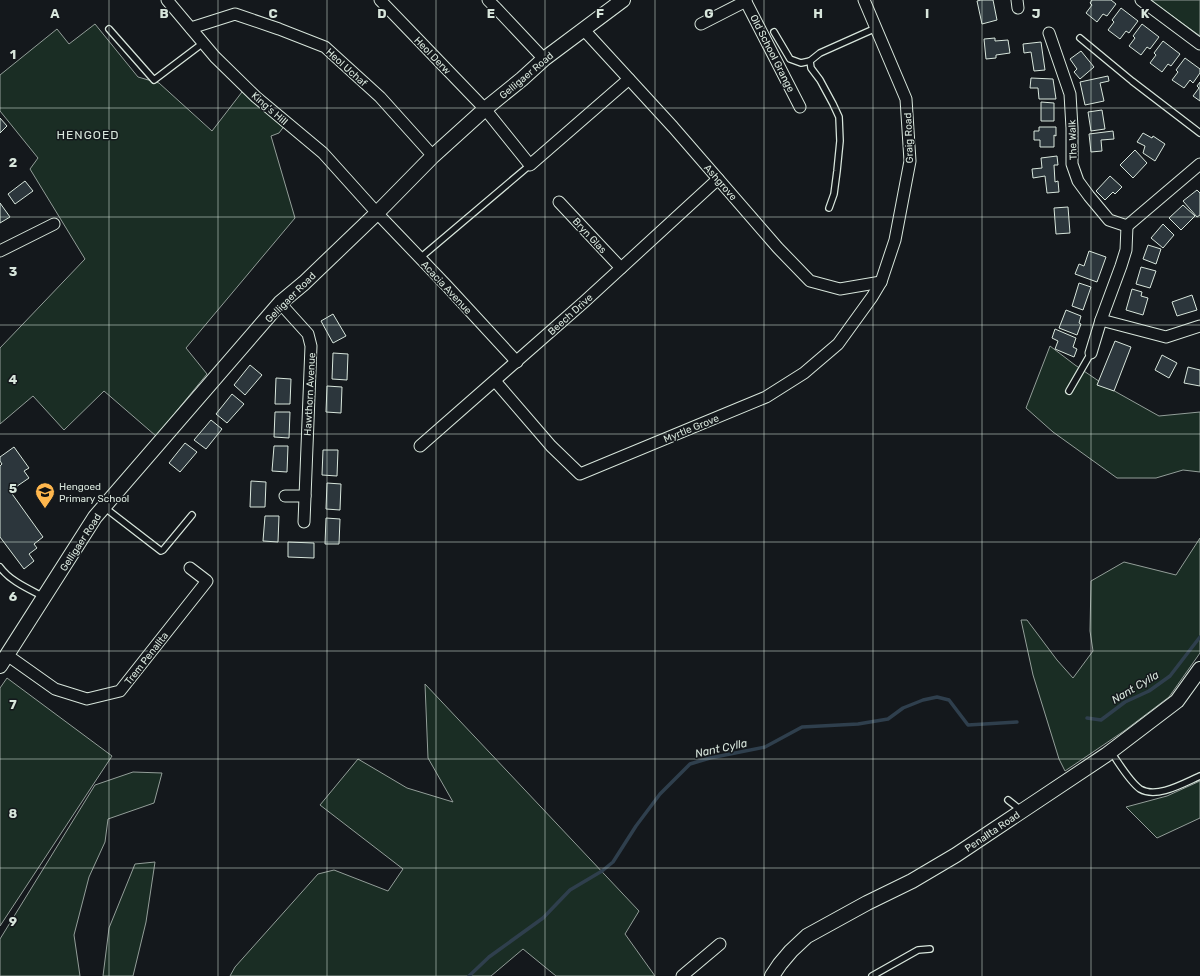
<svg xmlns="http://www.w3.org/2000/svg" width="1200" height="976" viewBox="0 0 1200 976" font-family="Rubik,sans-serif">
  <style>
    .green { fill: #1a2d24; stroke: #939e99 }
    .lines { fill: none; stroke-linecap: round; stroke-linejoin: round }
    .stream { stroke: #2f3f4d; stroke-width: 3.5 }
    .building { fill: #2c363c; stroke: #d8e6dc }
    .service-casing { stroke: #d8e6dc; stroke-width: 8 }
    .minor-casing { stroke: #d8e6dc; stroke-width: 13 }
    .tertiary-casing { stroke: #d8e6dc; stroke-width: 16 }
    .service { stroke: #14181c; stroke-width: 5.5 }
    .minor { stroke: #14181c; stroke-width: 11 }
    .tertiary { stroke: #14181c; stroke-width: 14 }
    .grid { fill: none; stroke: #d8e6dc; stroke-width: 1; stroke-opacity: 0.55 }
    .labels { text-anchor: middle; stroke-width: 3; stroke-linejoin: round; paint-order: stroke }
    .street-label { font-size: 10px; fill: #d8e6dc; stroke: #14181c }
    .poi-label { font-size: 10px; fill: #d8e6dc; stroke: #14181c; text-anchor: start }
    .water-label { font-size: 11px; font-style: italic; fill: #d8e6dc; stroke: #14181c }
    .quarter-label { font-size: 12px; letter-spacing: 1px; fill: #d8e6dc; stroke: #14181c }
    .grid-label { font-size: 13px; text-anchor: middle; font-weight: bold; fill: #d8e6dc; stroke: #14181c; stroke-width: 3; stroke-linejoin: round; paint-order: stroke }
  </style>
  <rect width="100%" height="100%" fill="#14181c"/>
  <g class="green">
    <polygon points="1150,0 1200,0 1200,36"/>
    <polygon points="95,24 138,77 159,83 212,131 242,92 285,125 279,133 271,136 295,218 186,348 207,374 156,436 104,391 64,430 33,396 0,424 0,348 85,259 30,169 38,158 0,111 0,75 57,29 69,44"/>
    <polygon points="1050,346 1075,365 1109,388 1159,416 1200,412 1200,472 1183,470 1156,478 1117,478 1053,432 1026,408"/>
    <polygon points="1200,538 1200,653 1169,697 1124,731 1065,771 1059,759 1033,675 1021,620 1027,620 1057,660 1073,678 1093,651 1090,631 1091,581 1124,562 1176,575"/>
    <polygon points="7,678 112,756 0,926 0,688"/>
    <polygon points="425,684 639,911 625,934 655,976 556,976 523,949 491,976 230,976 235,967 318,874 334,870 388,891 403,869 320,805 358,759 407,788 453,802 428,758"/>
    <polygon points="133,772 162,773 154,803 108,819 105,842 89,877 74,935 80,976 0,976 0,939 95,785"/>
    <polygon points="1200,781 1200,818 1157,838 1126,807 1167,796"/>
    <polygon points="155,862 146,922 133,976 103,976 109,928 135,864"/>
  </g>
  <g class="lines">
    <g class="stream">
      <polyline points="1087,718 1101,720 1125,702 1149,691 1170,676 1200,637"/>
      <polyline points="469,976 489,957 543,918 570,890 602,871 613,862 636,826 660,794 690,764 710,758 765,747 802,727 858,724 888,719 903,708 923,700 937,697 949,700 968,725 1017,722"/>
    </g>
  </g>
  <g class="building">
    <polygon points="981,0 993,0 997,20 982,24 977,1"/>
    <polygon points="1092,0 1111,0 1116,4 1107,16 1103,14 1097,22 1086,13 1092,5 1090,3"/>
    <polygon points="1121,8 1138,21 1129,33 1126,31 1120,39 1108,30 1114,22 1112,20"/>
    <polygon points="1142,24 1159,37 1150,49 1147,47 1141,55 1129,46 1135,38 1133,36"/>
    <polygon points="995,38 995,41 1008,40 1010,53 996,55 996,58 986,59 984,39"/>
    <polygon points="1163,41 1180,54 1171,66 1168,64 1162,72 1150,63 1156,55 1154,53"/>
    <polygon points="1041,42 1045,70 1034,71 1031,52 1024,53 1023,44"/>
    <polygon points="1081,51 1094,67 1080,79 1074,72 1077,69 1070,59"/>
    <polygon points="1185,58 1200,69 1200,73 1193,83 1190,80 1184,88 1172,80 1178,72 1176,70"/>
    <polygon points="1108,76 1109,81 1100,83 1104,101 1085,105 1080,82"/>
    <polygon points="1031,78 1053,79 1056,99 1039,99 1038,88 1030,88"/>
    <polygon points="1200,82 1200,101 1193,96 1199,88 1197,86"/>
    <polygon points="1041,102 1054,103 1054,121 1041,121"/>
    <polygon points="1102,110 1105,129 1091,131 1088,112"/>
    <polygon points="0,118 7,126 0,133"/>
    <polygon points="1039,127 1056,127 1056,136 1054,135 1054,147 1040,147 1040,140 1034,140 1034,131 1039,131"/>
    <polygon points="1113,131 1114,139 1101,140 1102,151 1091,152 1089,134"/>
    <polygon points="1143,133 1152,138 1153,136 1165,144 1155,161 1143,153 1145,146 1137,142"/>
    <polygon points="1135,150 1147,163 1133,178 1120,165"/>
    <polygon points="1057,156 1058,165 1054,165 1055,182 1058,181 1059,192 1047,193 1045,176 1033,178 1032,169 1042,168 1041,158"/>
    <polygon points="1110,176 1122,187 1115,194 1113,192 1105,200 1096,191"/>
    <polygon points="25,181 33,191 15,204 8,194"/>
    <polygon points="1197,190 1200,193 1200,215 1197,217 1183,201"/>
    <polygon points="0,203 10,217 0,223"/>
    <polygon points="1183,205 1195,216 1181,230 1169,218"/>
    <polygon points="1068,207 1070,233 1056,234 1054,208"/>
    <polygon points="1163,224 1174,235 1163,248 1151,238"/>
    <polygon points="1148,245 1161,249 1156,264 1143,259"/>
    <polygon points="1089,251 1106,257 1097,282 1075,274 1079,264 1084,266"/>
    <polygon points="1141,267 1156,271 1150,288 1136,284"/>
    <polygon points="1079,283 1091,287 1083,310 1072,306"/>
    <polygon points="1132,289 1142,292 1141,296 1148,298 1143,315 1126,310"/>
    <polygon points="1192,295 1197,310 1177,316 1172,302"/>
    <polygon points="1066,310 1081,316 1079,323 1081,324 1077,335 1059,328"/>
    <polygon points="333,314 346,336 333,343 321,321"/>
    <polygon points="1055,329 1076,338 1073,347 1077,349 1074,357 1055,349 1058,341 1052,338"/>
    <polygon points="1115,341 1131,347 1114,391 1097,385"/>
    <polygon points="333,353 348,354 347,380 332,379"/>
    <polygon points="1162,355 1177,363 1169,378 1155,370"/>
    <polygon points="250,365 262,375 245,395 234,385"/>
    <polygon points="1188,367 1200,370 1200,386 1184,383"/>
    <polygon points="276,378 291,379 290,404 275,404"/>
    <polygon points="327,386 342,387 341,413 326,412"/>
    <polygon points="232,394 244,404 227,423 216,414"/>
    <polygon points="275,412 290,412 289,438 274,437"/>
    <polygon points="211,420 222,429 206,449 194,440"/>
    <polygon points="185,443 197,452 180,472 169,463"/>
    <polygon points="274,446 288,446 287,472 272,471"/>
    <polygon points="14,447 29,468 24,471 29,478 10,491 43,537 34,544 37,548 29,554 34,561 24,569 0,537 0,466 2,464 0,461 0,457"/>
    <polygon points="323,450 338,450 337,476 322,475"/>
    <polygon points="251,481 266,482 265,507 250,507"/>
    <polygon points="327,483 341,484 340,510 326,509"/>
    <polygon points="265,516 279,516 278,542 263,541"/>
    <polygon points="326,518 340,519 339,544 325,544"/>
    <polygon points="288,542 314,543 314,558 288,557"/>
  </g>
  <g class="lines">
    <g class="service-casing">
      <g id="service">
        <polyline points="109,29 154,80 203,43"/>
        <polyline points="774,32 790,59 801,63 810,61"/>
        <polyline points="1080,38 1132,81 1200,133"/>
        <polyline points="829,208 834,194 837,171 840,141 839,117 833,104 820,80 811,68 810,61 820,53 876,28"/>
        <polyline points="420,258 530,165"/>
        <polyline points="1069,391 1091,353"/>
        <polyline points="104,507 161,551 163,550 192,515"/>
        <path d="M0,567C10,581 29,589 44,597"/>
        <path d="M1111,752C1119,763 1129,781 1140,789C1157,799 1184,783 1200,776"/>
        <polyline points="1008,800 1022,811"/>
        <polyline points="872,976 918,950 930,949"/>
      </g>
    </g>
    <g class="minor-casing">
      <g id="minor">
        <polyline points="167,0 215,57 256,97 323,153 377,213 446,285 517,362"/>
        <polyline points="380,0 485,109 530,165 629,79"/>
        <polyline points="488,0 496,8 544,59"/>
        <polyline points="745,0 800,107"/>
        <polyline points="1017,0 1018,8"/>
        <polyline points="1141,0 1200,44"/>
        <polyline points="701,24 746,1"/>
        <polyline points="191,28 235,14 279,29 325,47 380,97 433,156"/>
        <polyline points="584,30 673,127 778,248 810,281 840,289 881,282"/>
        <polyline points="1049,33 1070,94 1072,128 1072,164 1078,181 1089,196 1109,220 1127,226 1200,164"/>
        <polyline points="559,202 621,268"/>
        <polyline points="0,251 54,224"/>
        <polyline points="280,303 308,334 311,346 304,522"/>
        <polyline points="1101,320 1166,337 1200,326"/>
        <polyline points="1091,353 1101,320 1121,266 1126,250 1127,226"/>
        <polyline points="495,381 551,446 580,474 766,397 804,373 838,344 872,297 881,282 895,240 910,161 906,99 864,0"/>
        <polyline points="420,446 584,302 718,179"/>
        <polyline points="285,496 305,496"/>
        <polyline points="7,655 55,689 87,699 120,691 207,581 190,568"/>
        <polyline points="682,976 720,944"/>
      </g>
    </g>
    <g class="tertiary-casing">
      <g id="tertiary">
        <polyline points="0,666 95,517 280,303 304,283 377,213 433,156 485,109 522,79 544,59 623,0"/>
        <polyline points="772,976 780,964 791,951 807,936 867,903 912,881 956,855 1106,755 1177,701 1200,669"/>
      </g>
    </g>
    <use href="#service" class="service"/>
    <use href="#minor" class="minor"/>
    <use href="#tertiary" class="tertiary"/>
  </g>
  <path class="grid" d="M109,0V976M218,0V976M327,0V976M436,0V976M545,0V976M655,0V976M764,0V976M873,0V976M982,0V976M1091,0V976M0,108H1200M0,217H1200M0,325H1200M0,434H1200M0,542H1200M0,651H1200M0,759H1200M0,868H1200"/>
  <defs>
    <g id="school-pin" transform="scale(1)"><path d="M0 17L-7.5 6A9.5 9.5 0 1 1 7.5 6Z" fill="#ffb74d" stroke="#14181c"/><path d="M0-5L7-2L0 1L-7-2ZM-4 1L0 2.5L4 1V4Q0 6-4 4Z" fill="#111"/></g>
  </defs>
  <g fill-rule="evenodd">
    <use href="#school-pin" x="45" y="492"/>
  </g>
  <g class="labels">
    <g class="street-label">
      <text transform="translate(773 53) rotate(63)" y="4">Old School Grange</text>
      <text transform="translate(433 55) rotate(46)" y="4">Heol Derw</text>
      <text transform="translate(347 67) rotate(42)" y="4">Heol Uchaf</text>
      <text transform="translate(526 75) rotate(-40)" y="4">Gelligaer Road</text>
      <text transform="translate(270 108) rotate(41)" y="4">King's Hill</text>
      <text transform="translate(908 138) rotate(-92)" y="4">Graig Road</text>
      <text transform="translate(1072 140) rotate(-92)" y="4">The Walk</text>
      <text transform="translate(721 182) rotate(49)" y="4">Ashgrove</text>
      <text transform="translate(590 235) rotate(47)" y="4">Bryn Glas</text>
      <text transform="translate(447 287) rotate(47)" y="4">Acacia Avenue</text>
      <text transform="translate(290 297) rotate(-45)" y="4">Gelligaer Road</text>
      <text transform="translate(570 314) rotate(-42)" y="4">Beech Drive</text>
      <text transform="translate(309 394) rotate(-87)" y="4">Hawthorn Avenue</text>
      <text transform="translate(691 428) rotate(-22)" y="4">Myrtle Grove</text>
      <text transform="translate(80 542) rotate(-57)" y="4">Gelligaer Road</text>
      <text transform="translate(146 658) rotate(-52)" y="4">Trem Penallta</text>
      <text transform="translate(992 831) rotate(-34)" y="4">Penallta Road</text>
    </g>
    <g class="poi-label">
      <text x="59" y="490">Hengoed<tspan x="59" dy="12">Primary School</tspan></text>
    </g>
    <g class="water-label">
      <text transform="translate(1135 687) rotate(-31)" y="4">Nant Cylla</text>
      <text transform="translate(721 748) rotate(-12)" y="4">Nant Cylla</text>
    </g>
    <g class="quarter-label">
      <text x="88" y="139">HENGOED</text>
    </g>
  </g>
  <g class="grid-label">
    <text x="55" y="18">A</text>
    <text x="164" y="18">B</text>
    <text x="273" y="18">C</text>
    <text x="382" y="18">D</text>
    <text x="491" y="18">E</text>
    <text x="600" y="18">F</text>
    <text x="709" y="18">G</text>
    <text x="818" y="18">H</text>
    <text x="927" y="18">I</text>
    <text x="1036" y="18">J</text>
    <text x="1145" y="18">K</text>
    <text x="13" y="59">1</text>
    <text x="13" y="167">2</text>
    <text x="13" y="276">3</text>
    <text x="13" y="384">4</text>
    <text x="13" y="493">5</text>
    <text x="13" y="601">6</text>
    <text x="13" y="709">7</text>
    <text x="13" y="818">8</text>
    <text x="13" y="926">9</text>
  </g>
</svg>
